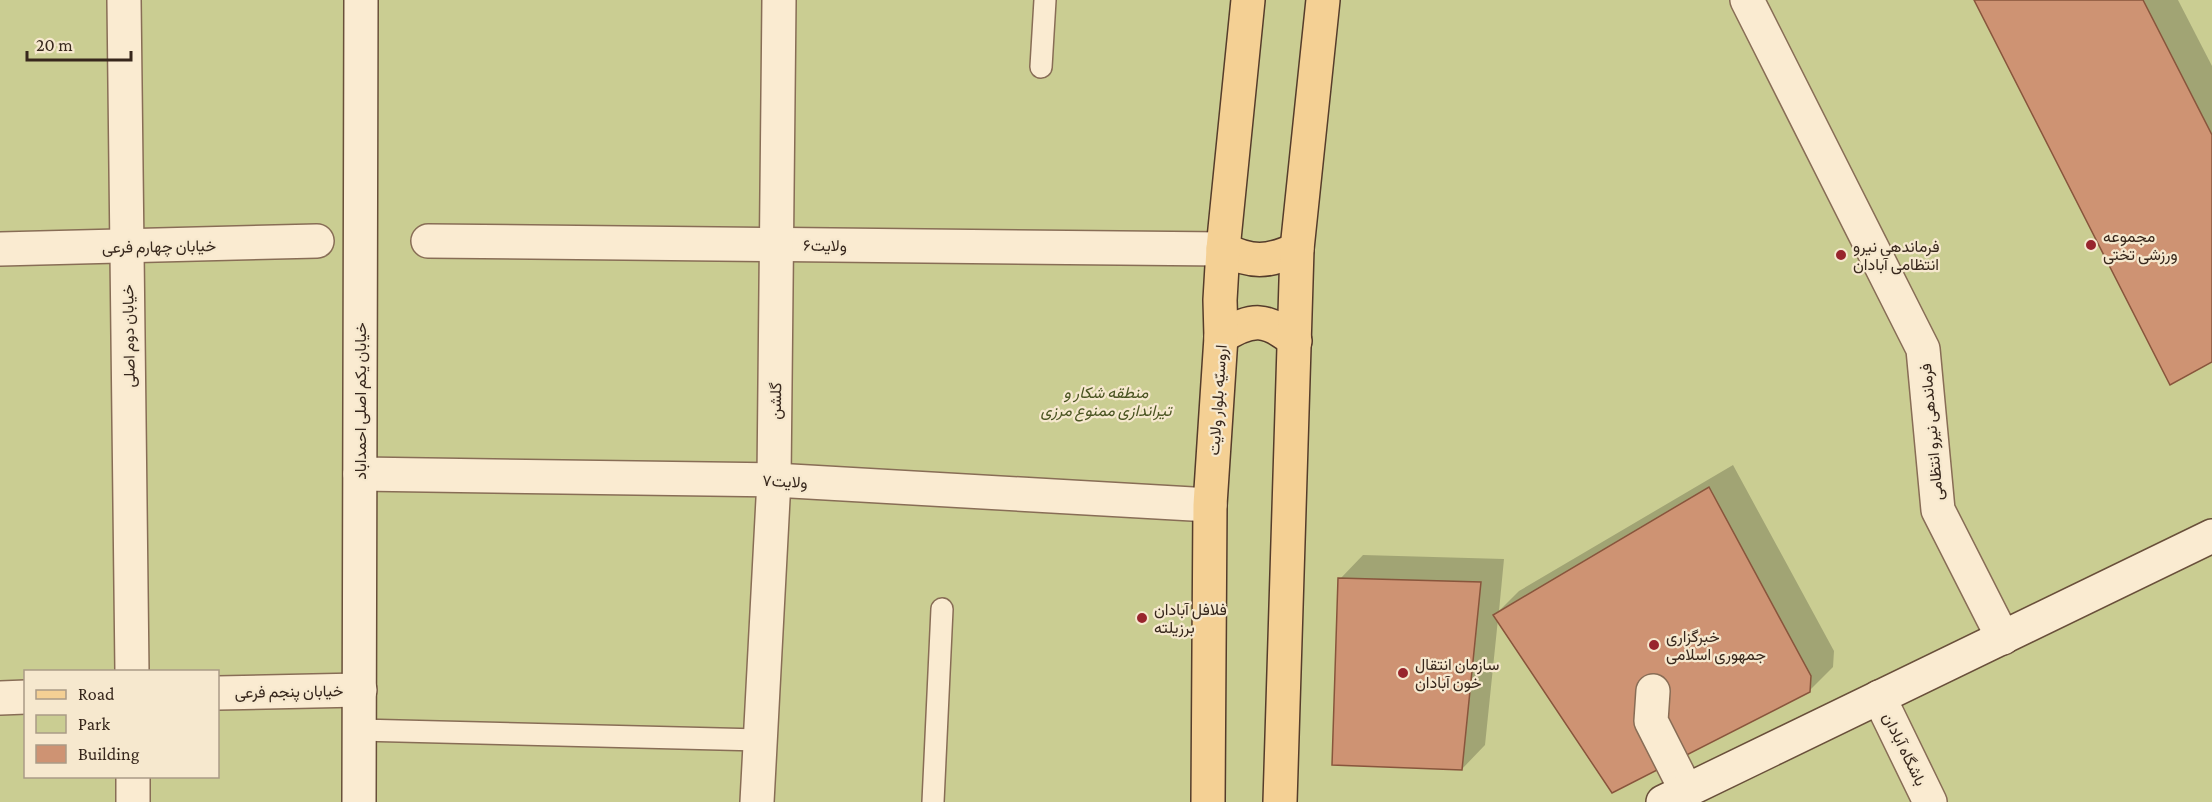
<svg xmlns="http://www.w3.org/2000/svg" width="2212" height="802" viewBox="0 0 2212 802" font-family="'Crimson Pro',Vazirmatn,serif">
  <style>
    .green { fill: #cacd92; fill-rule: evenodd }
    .shadow { fill: #0003 }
    .building { fill: #ce9373; stroke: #88553c; stroke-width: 1.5 }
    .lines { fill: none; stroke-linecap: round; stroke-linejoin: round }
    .lane-casing { stroke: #886d56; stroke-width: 24 }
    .street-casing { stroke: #886d56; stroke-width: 36 }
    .secondary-casing { stroke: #694f3a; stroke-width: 36 }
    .primary-casing { stroke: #553c2b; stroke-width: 36 }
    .lane { stroke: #faebd1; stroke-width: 21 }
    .street { stroke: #faebd1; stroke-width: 33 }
    .secondary { stroke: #faebd1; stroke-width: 33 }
    .primary { stroke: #f4d094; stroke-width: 33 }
    .poi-dot { fill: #98252d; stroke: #f6e8ce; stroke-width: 2 }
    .labels { text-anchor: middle; stroke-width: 4.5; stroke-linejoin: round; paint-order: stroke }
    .poi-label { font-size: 16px; fill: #37271c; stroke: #f6e8ce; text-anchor: start }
    .street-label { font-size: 16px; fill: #37271c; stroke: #f6e8ce }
    .park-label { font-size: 16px; font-style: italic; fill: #4a5421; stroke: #f6e8ce }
  </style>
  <rect width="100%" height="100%" fill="#efddbe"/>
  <path class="green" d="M0,0H2212V802H0ZM26,672H218V776H26Z"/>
  <g class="shadow">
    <polygon points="1976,0 2178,0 2212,66 2212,360"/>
    <polygon points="1733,465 1834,651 1833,667 1809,691 1498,619 1485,745 1462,769 1340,579 1363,555 1504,559 1499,611 1519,591"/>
  </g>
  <g class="building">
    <polygon points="1974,0 2143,0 2212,135 2212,362 2170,385"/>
    <polygon points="1709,487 1811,676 1810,692 1612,793 1493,615"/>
    <polygon points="1338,578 1481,582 1462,770 1332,765"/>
  </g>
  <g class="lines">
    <g class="lane-casing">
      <g id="lane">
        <polyline points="1041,67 1045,0"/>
        <polyline points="359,730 760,740"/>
        <polyline points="933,802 942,609"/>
      </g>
    </g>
    <g class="street-casing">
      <g id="street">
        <polyline points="124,0 132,672"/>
        <polyline points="1747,0 1923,349 1938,510 2003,638"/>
        <polyline points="428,241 1223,249"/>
        <polyline points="0,249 317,241"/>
        <polyline points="360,474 774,480 1210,505"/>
        <polyline points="1653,691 1651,721 1686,790"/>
        <polyline points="218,693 360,690"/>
        <polyline points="1879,697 1930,802"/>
        <polyline points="0,698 26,697"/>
        <polyline points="133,776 133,802"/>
        <polyline points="757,802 774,480 779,0"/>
      </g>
    </g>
    <g class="secondary-casing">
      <g id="secondary">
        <polyline points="359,802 361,0"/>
        <polyline points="1663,802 2212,536"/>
      </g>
    </g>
    <g class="primary-casing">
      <g id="primary">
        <path d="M1223,249C1251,263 1268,263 1297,249"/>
        <path d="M1221,337C1252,317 1267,318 1295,341"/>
        <polyline points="1208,802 1210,505 1221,337 1220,300 1223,249 1248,0"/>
        <polyline points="1280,802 1297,249 1323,0"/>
      </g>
    </g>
    <use href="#lane" class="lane"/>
    <use href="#street" class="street"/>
    <use href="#secondary" class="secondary"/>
    <use href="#primary" class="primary"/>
  </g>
  <g class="poi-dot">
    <circle cx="2091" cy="245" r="6"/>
    <circle cx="1841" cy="255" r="6"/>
    <circle cx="1142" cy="618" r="6"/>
    <circle cx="1654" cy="645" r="6"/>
    <circle cx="1403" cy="673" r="6"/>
  </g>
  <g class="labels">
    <g class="poi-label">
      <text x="2103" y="242">مجموعه<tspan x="2103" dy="18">ورزشی تختی</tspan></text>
      <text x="1853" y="252">فرماندهی نیرو<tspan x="1853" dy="18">انتظامی آبادان</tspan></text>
      <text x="1154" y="615">فلافل آبادان<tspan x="1154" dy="18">برزیلته</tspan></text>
      <text x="1666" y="642">خبرگزاری<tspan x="1666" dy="18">جمهوری اسلامی</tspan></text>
      <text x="1415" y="670">سازمان انتقال<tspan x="1415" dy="18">خون آبادان</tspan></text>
    </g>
    <g class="street-label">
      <text transform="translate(825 245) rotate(1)" y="6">ولایت۶</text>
      <text transform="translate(159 246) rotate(-1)" y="6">خیابان چهارم فرعی</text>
      <text transform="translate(128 336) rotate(-91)" y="6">خیابان دوم اصلی</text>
      <text transform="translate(1217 400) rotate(-86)" y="6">اروسیّه بلوار ولایت</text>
      <text transform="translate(360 401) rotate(-90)" y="6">خیابان یکم اصلی احمداباد</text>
      <text transform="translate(775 401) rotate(-89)" y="6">گلشن</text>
      <text transform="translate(1931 432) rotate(-95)" y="6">فرماندهی نیرو انتظامی</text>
      <text transform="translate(785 481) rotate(3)" y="6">ولایت۷</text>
      <text transform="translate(289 691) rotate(-1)" y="6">خیابان پنجم فرعی</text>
      <text transform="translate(1905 749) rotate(64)" y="6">باشگاه آبادان</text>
    </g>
    <g class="park-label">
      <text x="1106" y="398">منطقه شکار و<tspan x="1106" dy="18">تیراندازی ممنوع مرزی</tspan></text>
    </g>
  </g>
  <rect x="24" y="670" width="195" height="108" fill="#f6e8ce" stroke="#aa9b87" stroke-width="1.5"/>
  <rect x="36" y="690" width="30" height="9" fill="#f4d094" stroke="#aa9b87" stroke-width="1.5"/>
  <text x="78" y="700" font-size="18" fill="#37271c">Road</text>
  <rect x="36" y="715" width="30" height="18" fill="#cacd92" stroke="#aa9b87" stroke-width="1.5"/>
  <text x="78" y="730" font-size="18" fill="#37271c">Park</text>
  <rect x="36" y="745" width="30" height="18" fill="#ce9373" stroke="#aa9b87" stroke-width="1.5"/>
  <text x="78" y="760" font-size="18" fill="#37271c">Building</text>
  <path d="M27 51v9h104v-9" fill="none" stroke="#37271c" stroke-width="3"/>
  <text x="36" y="51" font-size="18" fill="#37271c" stroke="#f6e8ce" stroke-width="4.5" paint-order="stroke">20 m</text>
</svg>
